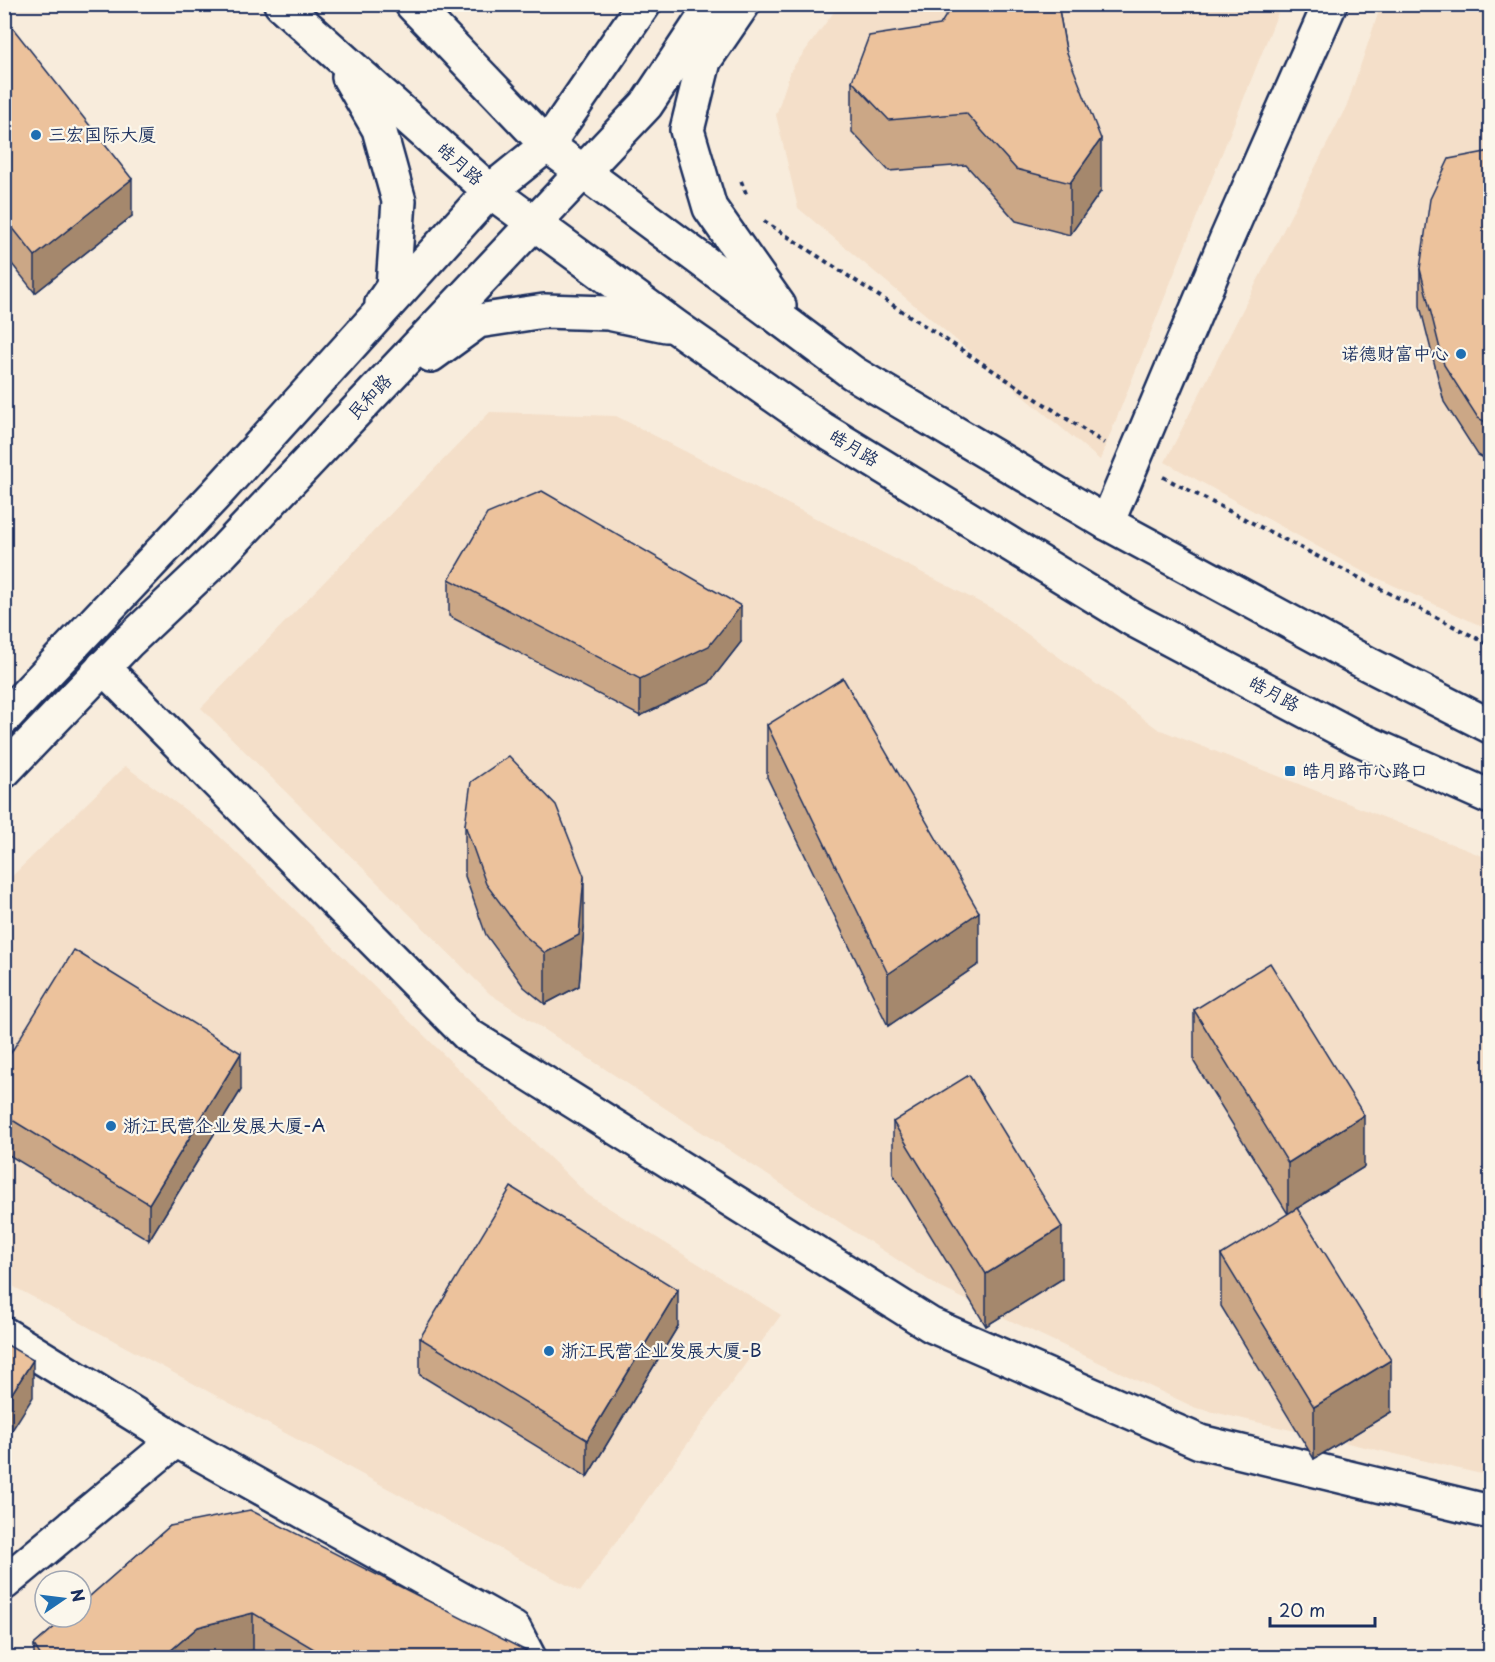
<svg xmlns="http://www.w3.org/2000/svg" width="1495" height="1662" viewBox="0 0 1495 1662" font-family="'Playpen Sans','LXGW WenKai TC',sans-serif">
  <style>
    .built { fill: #f4dfc9 }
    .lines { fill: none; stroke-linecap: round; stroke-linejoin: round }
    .minor-casing { stroke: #1b2f5e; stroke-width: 38 }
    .major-casing { stroke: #1b2f5e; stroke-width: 38 }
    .path { stroke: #1b2f5e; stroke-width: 4; stroke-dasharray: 4.5 4.5; stroke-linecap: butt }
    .minor { stroke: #fbf7ec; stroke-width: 33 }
    .major { stroke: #fbf7ec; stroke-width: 33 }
    .wall { fill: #cba786; stroke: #1b2f5e; stroke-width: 1.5 }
    .shaded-wall { fill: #a5886d; stroke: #1b2f5e; stroke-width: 1.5 }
    .building { fill: #ecc29c; stroke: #1b2f5e; stroke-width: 1.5 }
    .poi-dot { fill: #1f6fb2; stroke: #fbf7ec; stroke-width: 2 }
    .labels { text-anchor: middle; stroke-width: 4.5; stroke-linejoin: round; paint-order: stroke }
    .poi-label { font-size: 18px; fill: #1b2f5e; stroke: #fbf7ec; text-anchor: start }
    .street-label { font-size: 18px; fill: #1b2f5e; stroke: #fbf7ec }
  </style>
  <rect width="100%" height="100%" fill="#f8ecdc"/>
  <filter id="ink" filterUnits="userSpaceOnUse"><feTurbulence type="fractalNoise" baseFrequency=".0167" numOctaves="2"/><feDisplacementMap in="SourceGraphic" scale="12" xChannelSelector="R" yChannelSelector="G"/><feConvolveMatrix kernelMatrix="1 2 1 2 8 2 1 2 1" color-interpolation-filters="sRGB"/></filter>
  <g filter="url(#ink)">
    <g class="built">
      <polygon points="839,5 1281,5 1100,460 798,208 776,115 791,70"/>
      <polygon points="1381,5 1490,5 1490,630 1358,569 1165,462 1347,105"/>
      <polygon points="490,412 616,416 993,609 1158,729 1490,859 1490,1476 1196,1408 939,1287 490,994 201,708"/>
      <polygon points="125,766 213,830 588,1195 781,1315 580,1592 5,1282 5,883"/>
    </g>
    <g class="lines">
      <g class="minor-casing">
        <g id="minor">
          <polyline points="1107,523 1227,238 1330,4"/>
          <polyline points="103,667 468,1035 931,1325 1200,1442 1490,1512"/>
          <polyline points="4,1334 176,1440"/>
          <polyline points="4,1583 176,1440 514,1629 529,1658"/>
        </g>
      </g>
      <g class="major-casing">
        <g id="major">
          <polyline points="281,4 490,191 676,327 822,429 1134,620 1357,738 1490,797"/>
          <polyline points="412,4 547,145 853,373 1107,523 1368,664 1490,726"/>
          <polyline points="743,4 704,61 687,130 710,208 779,306"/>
          <polyline points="349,77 379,129 399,201 393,287 382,303"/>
          <polyline points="431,355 478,321 544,311 608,313 666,325"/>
          <polyline points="4,718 216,494 490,191 547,145 644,4"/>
          <polyline points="4,771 127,643 219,556 646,105 713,4"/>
        </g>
      </g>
      <g class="path">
        <polyline points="741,181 747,196"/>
        <polyline points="764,221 1104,443"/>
        <polyline points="1163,477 1490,645"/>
      </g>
      <use href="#minor" class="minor"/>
      <use href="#major" class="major"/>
    </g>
    <g class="wall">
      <polygon points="1059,10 1066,50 1101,191 1070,235 1016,221 966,165 889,171 852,132 852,81"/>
      <polygon points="4,17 132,216 35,293 4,254"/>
      <polygon points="1491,151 1491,462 1478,455 1444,402 1420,306 1420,269"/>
      <polygon points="449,579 741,642 709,683 640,716 449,616"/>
      <polygon points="767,725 979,964 888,1026 767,777"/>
      <polygon points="465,825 584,927 579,986 545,1004 524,987 486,935 465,876"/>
      <polygon points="1194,1010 1364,1167 1288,1214 1194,1062"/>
      <polygon points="4,1064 241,1090 149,1240 4,1152"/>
      <polygon points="893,1122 1062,1279 986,1326 893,1174"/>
      <polygon points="1221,1255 1391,1412 1314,1459 1221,1306"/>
      <polygon points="678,1326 587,1477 420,1375 420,1338"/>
      <polygon points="170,1526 532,1658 266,1658 253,1650 223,1658 34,1658 34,1645"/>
    </g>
    <g class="shaded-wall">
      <polygon points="1101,139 1101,191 1070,235 1070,183"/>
      <polygon points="132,179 132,216 35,293 35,256"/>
      <polygon points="741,606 741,642 709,683 640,716 640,679"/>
      <polygon points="584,876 584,927 579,986 545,1004 545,953"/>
      <polygon points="979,912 979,964 888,1026 888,974"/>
      <polygon points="241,1053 241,1090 149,1240 149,1204"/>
      <polygon points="1364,1115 1364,1167 1288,1214 1288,1163"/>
      <polygon points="1062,1227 1062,1279 986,1326 986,1274"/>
      <polygon points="678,1290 678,1326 587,1477 587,1440"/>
      <polygon points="33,1360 33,1397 4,1443 4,1406"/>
      <polygon points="1391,1360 1391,1412 1314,1459 1314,1407"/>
      <polygon points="253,1613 253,1650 223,1658 162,1658 198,1627"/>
    </g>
    <g class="building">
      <polygon points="953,4 1058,4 1066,50 1101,139 1070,183 1016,169 966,113 889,120 852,81 869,36 940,25"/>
      <polygon points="4,17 132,179 35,256 4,217"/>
      <polygon points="1491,151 1491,425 1478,418 1444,365 1420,269 1430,199 1449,159"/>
      <polygon points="542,491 741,606 709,646 640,679 449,579 487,514"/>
      <polygon points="843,678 979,912 888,974 767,725"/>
      <polygon points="509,756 556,805 584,876 579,935 545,953 524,935 486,884 465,825 471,782"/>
      <polygon points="74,950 241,1053 149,1204 4,1115 4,1064"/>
      <polygon points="1270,963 1364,1115 1288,1163 1194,1010"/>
      <polygon points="969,1075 1062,1227 986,1274 893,1122"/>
      <polygon points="511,1187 678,1290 587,1440 420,1338"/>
      <polygon points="1297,1208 1391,1360 1314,1407 1221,1255"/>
      <polygon points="4,1343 33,1360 4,1406"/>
      <polygon points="250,1510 532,1654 531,1658 329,1658 253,1613 198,1627 162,1658 42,1658 34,1645 66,1617 81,1617 81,1604 170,1526"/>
    </g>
  </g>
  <g class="poi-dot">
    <circle cx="36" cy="135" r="6"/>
    <circle cx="1461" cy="354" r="6"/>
    <rect x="1284" y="765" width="12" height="12" rx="3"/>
    <circle cx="111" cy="1126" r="6"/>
    <circle cx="549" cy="1351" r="6"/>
  </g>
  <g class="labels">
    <g class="poi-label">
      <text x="48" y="141">三宏国际大厦</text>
      <text x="1449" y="360" text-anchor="end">诺德财富中心</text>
      <text x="1302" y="777">皓月路市心路口</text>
      <text x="123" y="1132">浙江民营企业发展大厦-A</text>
      <text x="561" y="1357">浙江民营企业发展大厦-B</text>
    </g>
    <g class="street-label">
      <text transform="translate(460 164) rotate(41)" y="6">皓月路</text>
      <text transform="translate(370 397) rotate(-47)" y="6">民和路</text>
      <text transform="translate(854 448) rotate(31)" y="6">皓月路</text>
      <text transform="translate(1274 694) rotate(28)" y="6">皓月路</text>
    </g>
  </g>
  <rect width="1495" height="1662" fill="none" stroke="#fbf7ec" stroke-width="24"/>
  <rect x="12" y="12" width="1471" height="1638" fill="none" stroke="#1b2f5e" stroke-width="2" filter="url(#ink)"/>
  <g transform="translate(63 1599) rotate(76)"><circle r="28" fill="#fbf7ec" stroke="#a1a7b3" stroke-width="1.5"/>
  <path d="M0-4.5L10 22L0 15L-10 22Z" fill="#1f6fb2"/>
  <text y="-9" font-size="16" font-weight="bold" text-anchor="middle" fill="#1b2f5e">N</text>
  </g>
  <path d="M1270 1617v9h105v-9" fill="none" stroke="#1b2f5e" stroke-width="3"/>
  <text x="1279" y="1617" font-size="18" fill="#1b2f5e" stroke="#fbf7ec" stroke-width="4.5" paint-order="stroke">20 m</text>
</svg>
